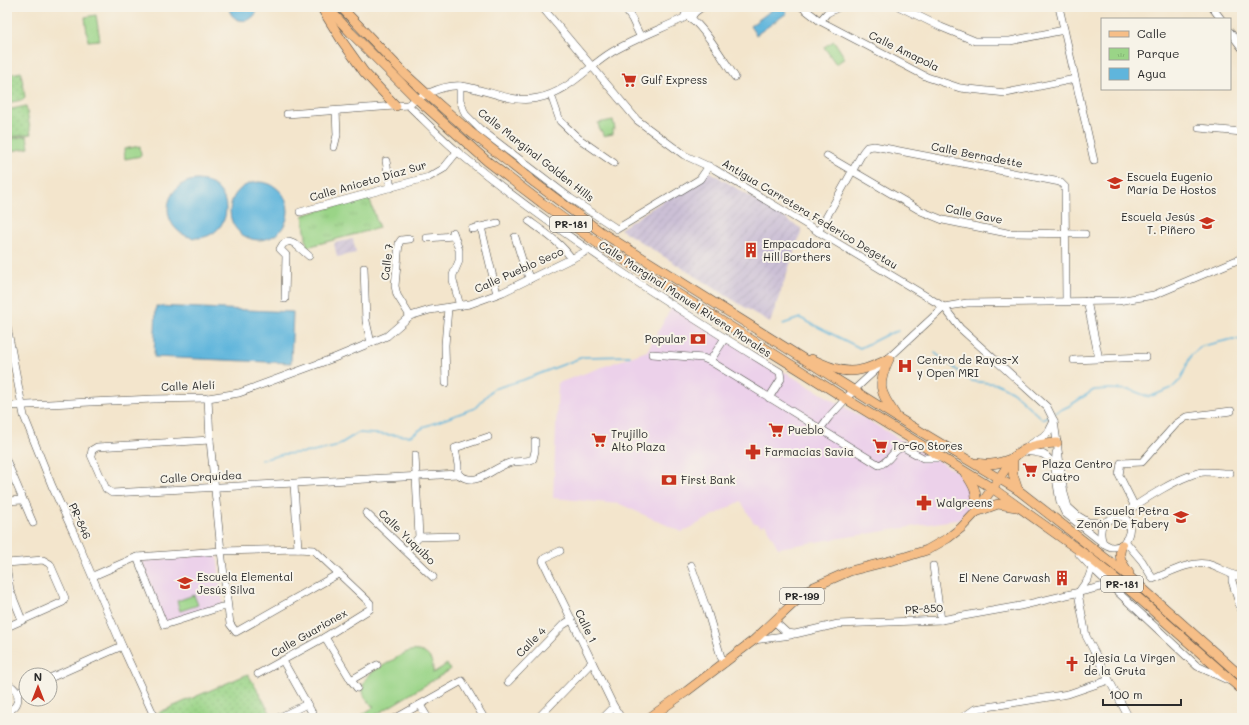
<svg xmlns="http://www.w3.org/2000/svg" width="1249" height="725" viewBox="0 0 1249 725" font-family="Mali,sans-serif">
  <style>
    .built { fill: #ecd1ea }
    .industrial { fill: url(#industrial-furrows) }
    .grass { fill: url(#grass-dots); stroke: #628059 }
    .park { fill: url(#park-tufts); stroke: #628059 }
    .pitch { fill: #9ad487; stroke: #628059 }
    .water { fill: #5fb5dc; stroke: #457084 }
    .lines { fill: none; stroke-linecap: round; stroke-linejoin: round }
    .stream { stroke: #5fb5dc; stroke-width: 1.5 }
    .minor-casing { stroke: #494743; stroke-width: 8 }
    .major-casing { stroke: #494743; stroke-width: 10 }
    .minor { stroke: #fff; stroke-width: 7 }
    .major { stroke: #f6be87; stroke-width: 9 }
    .labels { text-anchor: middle; stroke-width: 4; stroke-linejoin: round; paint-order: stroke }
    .shield { fill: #f7f3e8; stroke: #686764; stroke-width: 1 }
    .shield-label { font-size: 10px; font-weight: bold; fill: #2b2b2b }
    .street-label { font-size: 11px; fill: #2b2b2b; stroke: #f7f3e8 }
    .poi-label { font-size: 11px; fill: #2b2b2b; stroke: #f7f3e8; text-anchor: start }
  </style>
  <defs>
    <pattern id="industrial-furrows" width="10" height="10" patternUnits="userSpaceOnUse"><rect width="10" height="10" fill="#cbbfd5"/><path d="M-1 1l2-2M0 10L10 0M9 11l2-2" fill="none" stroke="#aea4b7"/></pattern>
    <pattern id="grass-dots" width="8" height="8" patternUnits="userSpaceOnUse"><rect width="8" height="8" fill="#9ad487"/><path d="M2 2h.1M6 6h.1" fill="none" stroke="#85b675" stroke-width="1.8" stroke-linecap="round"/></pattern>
    <pattern id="park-tufts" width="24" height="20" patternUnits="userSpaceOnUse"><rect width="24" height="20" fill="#9ad487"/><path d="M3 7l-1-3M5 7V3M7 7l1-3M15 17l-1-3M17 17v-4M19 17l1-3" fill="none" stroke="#85b675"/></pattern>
  </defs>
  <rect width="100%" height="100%" fill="#f7f3e8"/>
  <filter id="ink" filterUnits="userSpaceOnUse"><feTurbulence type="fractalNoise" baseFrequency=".025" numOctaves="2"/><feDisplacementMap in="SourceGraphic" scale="8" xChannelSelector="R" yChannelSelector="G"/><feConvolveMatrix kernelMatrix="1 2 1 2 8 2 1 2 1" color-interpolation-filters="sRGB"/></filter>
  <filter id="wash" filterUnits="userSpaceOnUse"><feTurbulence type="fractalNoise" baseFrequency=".012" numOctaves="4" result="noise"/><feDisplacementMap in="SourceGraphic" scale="16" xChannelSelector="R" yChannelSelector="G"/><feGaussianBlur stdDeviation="0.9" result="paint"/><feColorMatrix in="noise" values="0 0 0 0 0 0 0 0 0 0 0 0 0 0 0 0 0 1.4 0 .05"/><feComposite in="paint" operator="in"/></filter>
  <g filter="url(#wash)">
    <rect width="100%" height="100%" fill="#f3e5cc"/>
    <g class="built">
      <polygon points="672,307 964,476 972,488 973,501 968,509 960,519 778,548 765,524 761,526 753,522 741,501 682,532 620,504 553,498 558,383 647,351"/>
      <polygon points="217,554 223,604 165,623 142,561"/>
    </g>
    <g class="industrial">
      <polygon points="709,171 802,229 770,323 620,229"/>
      <polygon points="353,239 356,253 337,257 334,243"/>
    </g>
    <g class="grass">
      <polygon points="21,72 25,97 22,100 7,103 7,75"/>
      <polygon points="26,106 31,134 7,138 7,110"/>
      <polygon points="248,674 272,716 268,718 158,718 158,714 160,712"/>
    </g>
    <polygon class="park" points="369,197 379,228 307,247 303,215"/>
    <g class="pitch">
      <polygon points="96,15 100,40 88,41 85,17"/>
      <polygon points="834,41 845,58 836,64 824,47"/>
      <polygon points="613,120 615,129 613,129 613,134 603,136 602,131 600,131 598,123"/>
      <polygon points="27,136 29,148 11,151 9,139"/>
      <polygon points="140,146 141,156 125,159 124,149"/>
      <polygon points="194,595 198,605 180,611 177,601"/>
      <path d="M410,651C426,649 434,658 433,673L447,664L450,670L371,718H365L363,714L374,707C363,700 358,686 369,675C375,669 384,666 391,661C397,658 403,653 410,651Z"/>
    </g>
    <g class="water">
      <path d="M229,7H258C256,25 230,25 229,7Z"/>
      <polygon points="776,7 783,7 787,13 756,35 750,26"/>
      <circle cx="197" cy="209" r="29"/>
      <circle cx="259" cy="211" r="29"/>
      <polygon points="156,306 293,312 291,363 154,357"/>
    </g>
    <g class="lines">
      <g class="stream">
        <polyline points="783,324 800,318 860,348 888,334 898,331"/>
        <polyline points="935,353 971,381 998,384 1013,392 1042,419 1048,416"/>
        <polyline points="1054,413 1069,406 1094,390 1110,389 1131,390 1149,397 1172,388 1181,379 1191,355 1202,346 1233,339 1242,340"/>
        <polyline points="261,460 284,454 313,452 335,447 358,433 410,436 426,426 475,408 493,389 523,380 583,357 630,356"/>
      </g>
    </g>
  </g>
  <g filter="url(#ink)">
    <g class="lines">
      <g class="minor-casing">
        <g id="minor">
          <polyline points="542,7 637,120 684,155 714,169 944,307 960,328 1047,407 1054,421 1064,493 1068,507 1078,516 1088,522 1103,523"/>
          <polyline points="624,7 632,19 641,38"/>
          <polyline points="802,7 820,21 927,77 960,88 1006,93 1075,79"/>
          <polyline points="900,7 941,27 975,41 1010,41 1064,30"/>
          <polyline points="1059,7 1094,161"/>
          <polyline points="1212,7 1221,19"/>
          <polyline points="692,17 694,13 702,7"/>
          <path d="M690,18C703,25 726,64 735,77"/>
          <polyline points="820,21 827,13 839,7"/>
          <polyline points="1230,32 1242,48"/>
          <polyline points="460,86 460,100 465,114 480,129 570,198 617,229 700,179 709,166"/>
          <polyline points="551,95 560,121 578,138 614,163"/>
          <path d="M408,105C425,121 441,138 459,153C559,235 669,304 780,372L781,379L769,398"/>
          <path d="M287,114L408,105C414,99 421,97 429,93C438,89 450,85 461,86C487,89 511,104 538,98C569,92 587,67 612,52C634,39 661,29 684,18L685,15L690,13H694"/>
          <polyline points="1199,128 1242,132"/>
          <polyline points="334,147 337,135 336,111"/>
          <polyline points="827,156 921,211 943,220 1007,233 1085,234"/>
          <polyline points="386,161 391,188"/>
          <polyline points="300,212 429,177 443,169 457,152"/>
          <path d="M529,221C544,232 561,243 572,259"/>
          <polyline points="481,227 497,294"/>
          <polyline points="472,229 498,223"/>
          <polyline points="453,232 459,250 459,261 453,275 453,280 460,306"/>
          <polyline points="818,232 863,152 867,147 874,146 1060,182 1065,187 1066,301"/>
          <polyline points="515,237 524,266 530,279"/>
          <polyline points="427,238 454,236"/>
          <polyline points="410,239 401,240 399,243 395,286 397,295 410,316"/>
          <polyline points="364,268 366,321 371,343"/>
          <polyline points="285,299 286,255 280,249 283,244 289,241 294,243 309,256"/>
          <polyline points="1087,301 1099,359"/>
          <polyline points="7,326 24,416 52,486 75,536 122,646 155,718"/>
          <path d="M652,354L703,358L710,361L879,465C893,460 890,451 903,447L923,458H944"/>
          <polyline points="1074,360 1145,357"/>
          <polyline points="710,361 725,338"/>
          <polyline points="446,383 445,345 448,308"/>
          <polyline points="208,398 210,440 221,551 230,624 236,632 338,574"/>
          <polyline points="7,406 153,399 208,398 239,393 334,358 387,336 410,316 430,310 470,304 503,292 583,253 587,250"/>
          <polyline points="820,429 829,417 854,390 944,307 967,303 1118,301 1154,295 1242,258"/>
          <polyline points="210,440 97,447 92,450 91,455 106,489 112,493 458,474"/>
          <polyline points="1028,446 1048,433 1054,421"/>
          <path d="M1023,451C1040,453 1046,451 1055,468"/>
          <polyline points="1056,453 1055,468 1057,484 1060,502 1065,513 1103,543"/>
          <polyline points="7,462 33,523"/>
          <path d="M458,474C477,489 491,468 509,463C517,460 525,463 533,459L535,451V441"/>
          <polyline points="458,474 458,465 455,448 488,437"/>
          <polyline points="294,484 298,549"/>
          <polyline points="7,501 22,500"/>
          <polyline points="1134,505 1119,475 1121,463 1142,462 1176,424 1186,417 1231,411"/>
          <polyline points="366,513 433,577"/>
          <path d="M1117,516C1138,516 1130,549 1112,547C1109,547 1105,544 1103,543C1100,536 1100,530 1103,523Z"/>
          <path d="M1122,516C1137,503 1186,472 1205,472C1213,472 1221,473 1230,473"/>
          <polyline points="419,537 455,536"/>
          <path d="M1125,541L1142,561L1153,579C1169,573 1189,561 1207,564C1219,567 1229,575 1242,577"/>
          <polyline points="407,551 419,537 415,455"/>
          <polyline points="560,551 545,558 543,561 614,707 621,718"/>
          <polyline points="137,557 164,625 221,607 227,607"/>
          <polyline points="7,563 43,560 50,564 65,598 63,602 7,627"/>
          <polyline points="691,565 707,610 721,657 725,663"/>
          <polyline points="933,566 941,620"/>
          <polyline points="1092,568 1197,666 1230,681"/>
          <polyline points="7,571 10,590 22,620"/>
          <polyline points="1232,575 1232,581 1242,613"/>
          <polyline points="93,576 137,557 221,551 298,549 314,550 370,603 370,609 325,637 258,674"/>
          <polyline points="1078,593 1086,636 1129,718"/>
          <polyline points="1078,593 1088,579 1092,568 1079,554"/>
          <polyline points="775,622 787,633 795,634 838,624 941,620 1020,606 1105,586 1112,587"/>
          <polyline points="325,637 351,680 357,688"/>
          <polyline points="754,640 791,635"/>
          <polyline points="283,661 315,718"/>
          <polyline points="50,678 122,646"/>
          <polyline points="351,680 377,665"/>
          <polyline points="508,682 563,625 571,620"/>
          <path d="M7,684C21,689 22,707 7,711"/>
          <polyline points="17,692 26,688"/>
          <polyline points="420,705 428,718"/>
          <polyline points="10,711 13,718"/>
          <polyline points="278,718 307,704"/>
          <polyline points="396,718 462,681 484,718"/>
          <polyline points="541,718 540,716 592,662"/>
          <polyline points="603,718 614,707"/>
          <polyline points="962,718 975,709 1068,694 1109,680"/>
        </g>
      </g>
      <g class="major-casing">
        <g id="major">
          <polyline points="321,7 342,41 364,72 396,106"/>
          <polyline points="327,7 351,33 416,98 487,161 542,203 600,245 846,399 992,488 1090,558 1133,593 1242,690"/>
          <polyline points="341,7 405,74 427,94 469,131 535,183 601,232 898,418 1018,490 1132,579 1242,677"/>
          <path d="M811,359C819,362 826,366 834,368C854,376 871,367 889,359"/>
          <path d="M889,359C877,385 879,391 895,414"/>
          <polyline points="1013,459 1013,475 1018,490"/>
          <path d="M976,463C990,466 1000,463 1013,458"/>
          <path d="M965,473C976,488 977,493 976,511"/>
          <polyline points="976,512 998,504 1016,507"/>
          <path d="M1122,545C1117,557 1122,563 1129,573"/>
          <path d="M649,718L687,691L754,640L809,589L850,571L905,557L927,550L948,538L961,528L976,512L1013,458C1027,445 1039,444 1057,443"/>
        </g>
      </g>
      <use href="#minor" class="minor"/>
      <use href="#major" class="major"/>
    </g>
  </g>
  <defs>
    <g id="supermarket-bare" transform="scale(1.2)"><path d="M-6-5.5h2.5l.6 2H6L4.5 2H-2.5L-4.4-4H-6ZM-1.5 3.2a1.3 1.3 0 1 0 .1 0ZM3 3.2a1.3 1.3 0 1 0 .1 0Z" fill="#c8321e" stroke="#f7f3e8" stroke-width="2.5" paint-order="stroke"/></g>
    <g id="school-bare" transform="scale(1.2)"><path d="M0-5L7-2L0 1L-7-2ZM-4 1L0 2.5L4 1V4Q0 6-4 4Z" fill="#c8321e" stroke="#f7f3e8" stroke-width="2.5" paint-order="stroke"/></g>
    <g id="building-bare" transform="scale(1.2)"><path d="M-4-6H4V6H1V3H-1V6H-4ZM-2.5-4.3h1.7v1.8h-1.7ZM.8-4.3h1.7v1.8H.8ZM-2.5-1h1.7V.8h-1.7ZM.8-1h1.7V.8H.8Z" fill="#c8321e" stroke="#f7f3e8" stroke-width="2.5" paint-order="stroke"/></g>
    <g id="bank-bare" transform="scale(1.2)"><path d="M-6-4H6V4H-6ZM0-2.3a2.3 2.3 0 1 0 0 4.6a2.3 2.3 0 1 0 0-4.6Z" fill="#c8321e" stroke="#f7f3e8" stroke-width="2.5" paint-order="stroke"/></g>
    <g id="hospital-bare" transform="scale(1.2)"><path d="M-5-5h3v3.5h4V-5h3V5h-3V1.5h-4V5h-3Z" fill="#c8321e" stroke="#f7f3e8" stroke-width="2.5" paint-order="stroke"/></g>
    <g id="pharmacy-bare" transform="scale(1.2)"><path d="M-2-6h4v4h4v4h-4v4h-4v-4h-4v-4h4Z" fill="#c8321e" stroke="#f7f3e8" stroke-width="2.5" paint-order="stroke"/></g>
    <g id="church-bare" transform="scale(1.2)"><path d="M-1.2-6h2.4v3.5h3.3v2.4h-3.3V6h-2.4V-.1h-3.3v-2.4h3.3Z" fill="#c8321e" stroke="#f7f3e8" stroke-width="2.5" paint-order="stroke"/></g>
  </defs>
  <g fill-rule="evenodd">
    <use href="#supermarket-bare" x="629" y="80"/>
    <use href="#school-bare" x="1115" y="183"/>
    <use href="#school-bare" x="1207" y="223"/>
    <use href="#building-bare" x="751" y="250"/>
    <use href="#bank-bare" x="698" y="339"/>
    <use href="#hospital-bare" x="905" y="366"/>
    <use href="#supermarket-bare" x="776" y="430"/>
    <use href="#supermarket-bare" x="599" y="440"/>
    <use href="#supermarket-bare" x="880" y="446"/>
    <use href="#pharmacy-bare" x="753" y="452"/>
    <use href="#supermarket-bare" x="1030" y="470"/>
    <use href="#bank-bare" x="669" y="480"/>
    <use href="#pharmacy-bare" x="924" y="503"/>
    <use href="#school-bare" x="1181" y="517"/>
    <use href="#building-bare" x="1062" y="578"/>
    <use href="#school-bare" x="185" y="583"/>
    <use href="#church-bare" x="1072" y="664"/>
  </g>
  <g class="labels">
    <g class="shield">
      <rect x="550" y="216" width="42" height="16" rx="3"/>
      <rect x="1101" y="576" width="42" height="16" rx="3"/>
      <rect x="780" y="588" width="44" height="16" rx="3"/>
    </g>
    <g class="shield-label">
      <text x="571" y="228">PR-181</text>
      <text x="1122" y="588">PR-181</text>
      <text x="802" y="600">PR-199</text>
    </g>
    <g class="street-label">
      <text transform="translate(904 51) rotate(26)" y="4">Calle Amapola</text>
      <text transform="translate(536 155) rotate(38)" y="4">Calle Marginal Golden Hills</text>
      <text transform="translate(977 155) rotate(11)" y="4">Calle Bernadette</text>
      <text transform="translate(368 181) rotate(-16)" y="4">Calle Aniceto Díaz Sur</text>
      <text transform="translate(810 214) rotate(31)" y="4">Antigua Carretera Federico Degetau</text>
      <text transform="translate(974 214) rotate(12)" y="4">Calle Gave</text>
      <text transform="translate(387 262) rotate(-83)" y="4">Calle 7</text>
      <text transform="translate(519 270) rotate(-24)" y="4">Calle Pueblo Seco</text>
      <text transform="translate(685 299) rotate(33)" y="4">Calle Marginal Manuel Rivera Morales</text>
      <text transform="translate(188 386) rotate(-2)" y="4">Calle Alelí</text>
      <text transform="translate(201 477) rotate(-3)" y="4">Calle Orquídea</text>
      <text transform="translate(80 521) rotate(66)" y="4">PR-846</text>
      <text transform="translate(407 537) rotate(44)" y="4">Calle Yuquibo</text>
      <text transform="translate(924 609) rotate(-4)" y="4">PR-850</text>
      <text transform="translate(586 626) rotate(64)" y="4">Calle 1</text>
      <text transform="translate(309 633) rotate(-30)" y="4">Calle Guarionex</text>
      <text transform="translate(531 642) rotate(-45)" y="4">Calle 4</text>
    </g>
    <g class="poi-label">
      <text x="641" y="84">Gulf Express</text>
      <text x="1127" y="181">Escuela Eugenio<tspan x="1127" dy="13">María De Hostos</tspan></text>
      <text x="1195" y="221" text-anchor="end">Escuela Jesús<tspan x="1195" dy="13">T. Piñero</tspan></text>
      <text x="763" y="248">Empacadora<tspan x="763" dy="13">Hill Borthers</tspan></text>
      <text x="686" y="343" text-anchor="end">Popular</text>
      <text x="917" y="364">Centro de Rayos-X<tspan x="917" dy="13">y Open MRI</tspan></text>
      <text x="788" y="434">Pueblo</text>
      <text x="611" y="438">Trujillo<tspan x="611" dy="13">Alto Plaza</tspan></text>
      <text x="892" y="450">To-Go Stores</text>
      <text x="765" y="456">Farmacias Savia</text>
      <text x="1042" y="468">Plaza Centro<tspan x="1042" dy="13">Cuatro</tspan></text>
      <text x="681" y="484">First Bank</text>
      <text x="936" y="507">Walgreens</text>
      <text x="1169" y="515" text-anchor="end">Escuela Petra<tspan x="1169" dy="13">Zenón De Fabery</tspan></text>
      <text x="197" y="581">Escuela Elemental<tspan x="197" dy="13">Jesús Silva</tspan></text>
      <text x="1050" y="582" text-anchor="end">El Nene Carwash</text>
      <text x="1084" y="662">Iglesia La Virgen<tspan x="1084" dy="13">de la Gruta</tspan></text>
    </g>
  </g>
  <rect width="1249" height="725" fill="none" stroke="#f7f3e8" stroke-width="24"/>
  <rect x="1101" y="18" width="130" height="72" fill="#f7f3e8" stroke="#a5a39c"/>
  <rect x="1109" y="31" width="20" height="6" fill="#f6be87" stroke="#a5a39c"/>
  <text x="1137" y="38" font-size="12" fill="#2b2b2b">Calle</text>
  <rect x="1109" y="48" width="20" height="12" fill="url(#park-tufts)" stroke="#a5a39c"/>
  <text x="1137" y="58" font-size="12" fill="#2b2b2b">Parque</text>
  <rect x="1109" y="68" width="20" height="12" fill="#5fb5dc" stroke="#a5a39c"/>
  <text x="1137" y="78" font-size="12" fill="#2b2b2b">Agua</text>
  <g transform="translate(38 687)"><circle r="19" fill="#f7f3e8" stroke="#a5a39c"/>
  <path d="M0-3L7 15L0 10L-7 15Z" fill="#c8321e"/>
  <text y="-6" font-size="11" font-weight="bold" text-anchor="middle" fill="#2b2b2b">N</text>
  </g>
  <path d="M1103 699v6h78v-6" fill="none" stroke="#2b2b2b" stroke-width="2"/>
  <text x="1109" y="699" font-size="12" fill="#2b2b2b" stroke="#f7f3e8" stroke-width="3" paint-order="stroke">100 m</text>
</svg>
